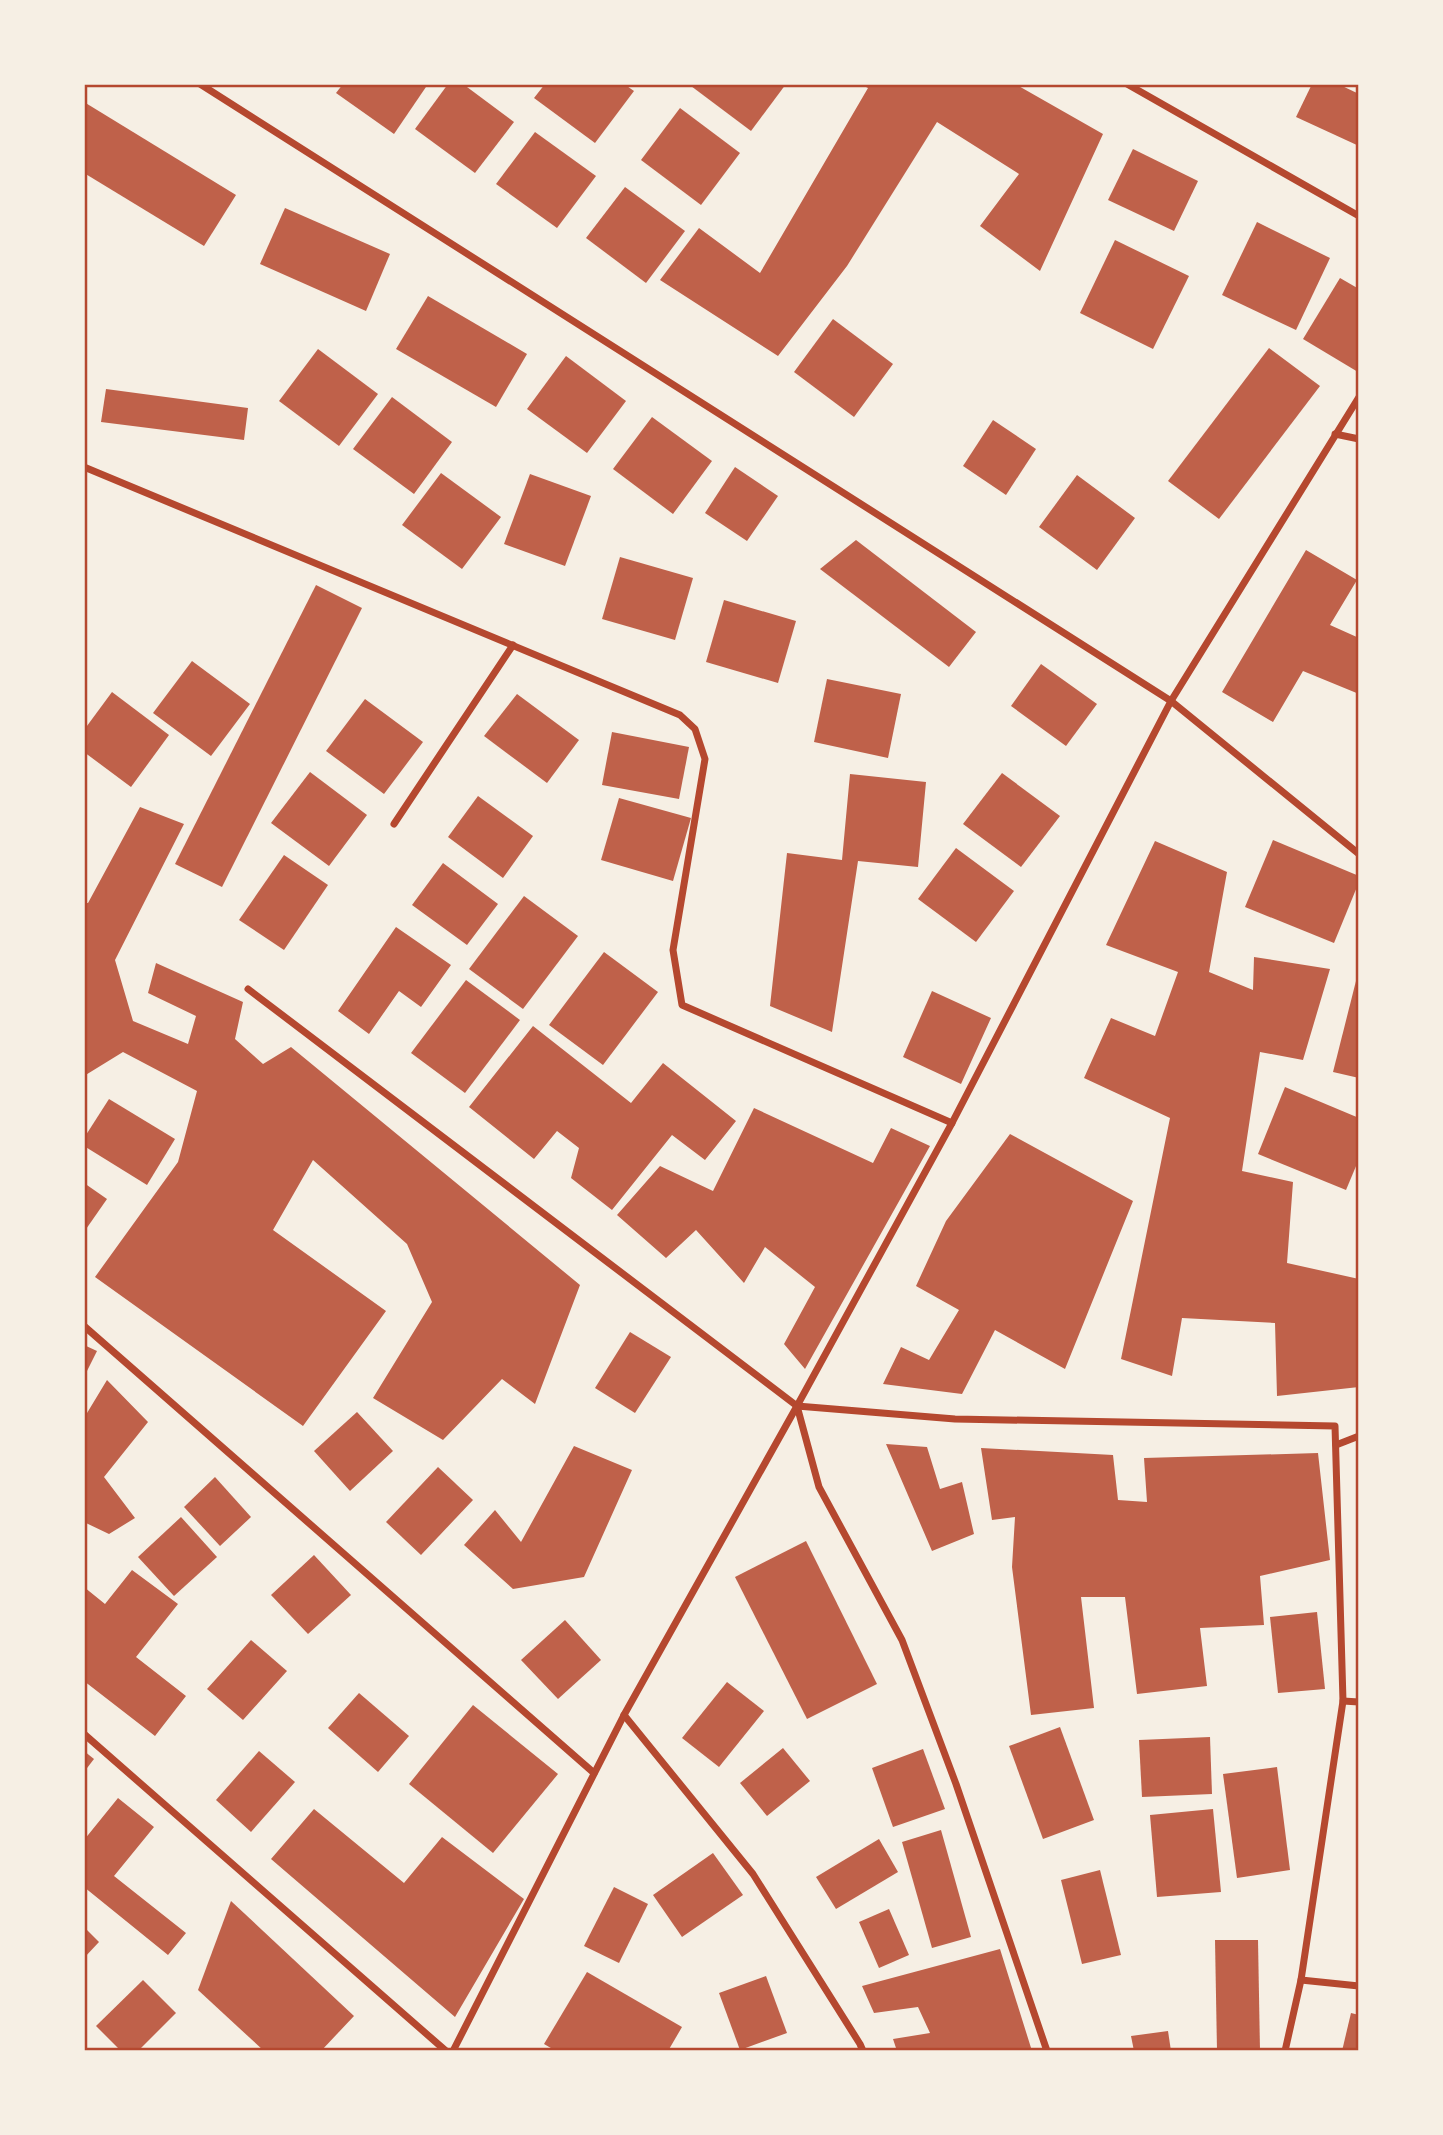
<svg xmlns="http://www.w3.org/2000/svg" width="1443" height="2135" viewBox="0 0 1443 2135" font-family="Helvetica,sans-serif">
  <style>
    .building { fill: #bf614a }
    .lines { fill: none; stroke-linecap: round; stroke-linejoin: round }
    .minor { stroke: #b5482f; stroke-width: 7 }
    .neatline { fill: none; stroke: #b5482f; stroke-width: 2.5 }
  </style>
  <rect width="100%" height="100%" fill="#f6efe4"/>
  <g class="building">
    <polygon points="343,84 428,84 394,134 336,93"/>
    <polygon points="448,84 463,84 514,122 475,173 415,129"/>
    <polygon points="545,84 624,84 634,91 595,143 534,98"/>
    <polygon points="693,84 786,84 751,131 691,86"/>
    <polygon points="860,84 1015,84 1103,134 1040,271 980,226 1019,174 937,122 847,266 778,356 660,280 699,228 760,273 868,88"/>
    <polygon points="1312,84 1338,84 1359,94 1359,146 1296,117"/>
    <polygon points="84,102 236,195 204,246 84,173"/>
    <polygon points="680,108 740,153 701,205 641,160"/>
    <polygon points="535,132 596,176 557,228 496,184"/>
    <polygon points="1133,149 1198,181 1174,231 1108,200"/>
    <polygon points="625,187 685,231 646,283 586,238"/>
    <polygon points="285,208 390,254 366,311 260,264"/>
    <polygon points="1257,222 1330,258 1296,330 1222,295"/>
    <polygon points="1115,240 1189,276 1153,349 1080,313"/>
    <polygon points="1340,278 1359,289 1358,372 1303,339"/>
    <polygon points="428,296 527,354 496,407 396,349"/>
    <polygon points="833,319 893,364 854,417 794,372"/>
    <polygon points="1269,348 1320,386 1219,519 1168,481"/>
    <polygon points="318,349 378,394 339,446 279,401"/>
    <polygon points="566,356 626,401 587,453 527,409"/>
    <polygon points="106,389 248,408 244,440 101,422"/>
    <polygon points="392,397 452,442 414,494 353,449"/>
    <polygon points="652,417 712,461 673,514 613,469"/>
    <polygon points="993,420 1036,449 1006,495 963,466"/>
    <polygon points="735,467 778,496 747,541 705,513"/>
    <polygon points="441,473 501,517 462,569 402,525"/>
    <polygon points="530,474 591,496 565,566 504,544"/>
    <polygon points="1077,475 1135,518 1097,570 1039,527"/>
    <polygon points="856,540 976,632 949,667 820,569"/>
    <polygon points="1306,550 1357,580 1330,625 1359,638 1359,694 1303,671 1273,722 1222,692"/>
    <polygon points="620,557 693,578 675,640 602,619"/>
    <polygon points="316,585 362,608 222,887 175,864"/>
    <polygon points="724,600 796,621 778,683 706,662"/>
    <polygon points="192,661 250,704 211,756 153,713"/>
    <polygon points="1041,664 1097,704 1066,746 1011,706"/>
    <polygon points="827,679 901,694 888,758 814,742"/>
    <polygon points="112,692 169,735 131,787 84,752 84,730"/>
    <polygon points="517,694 579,740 547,783 484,736"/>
    <polygon points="365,699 423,742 384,794 326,751"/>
    <polygon points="612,732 689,747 679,799 602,785"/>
    <polygon points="310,772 367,815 329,866 271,823"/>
    <polygon points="1002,773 1060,816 1021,867 963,824"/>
    <polygon points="850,774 926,782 918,867 858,861 832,1032 770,1006 787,853 842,860"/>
    <polygon points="478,796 533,836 503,878 448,837"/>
    <polygon points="619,798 691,818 673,881 601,860"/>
    <polygon points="140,807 184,824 115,960 133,1021 188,1044 196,1016 148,993 156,963 243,1002 235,1039 263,1064 291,1047 580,1285 535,1404 502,1379 443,1440 373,1398 432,1302 407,1244 313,1160 273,1230 386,1311 303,1426 95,1277 178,1162 197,1091 123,1052 84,1076 84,903 88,903"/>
    <polygon points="1273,840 1359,876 1359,882 1334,943 1245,907"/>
    <polygon points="1155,841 1227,872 1209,972 1253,990 1254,957 1330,969 1303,1060 1260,1052 1242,1171 1293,1182 1287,1263 1359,1279 1359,1387 1277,1396 1275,1323 1182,1318 1172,1376 1121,1359 1170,1118 1084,1078 1111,1018 1155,1036 1178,972 1106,945"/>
    <polygon points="956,848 1014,891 976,942 918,899"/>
    <polygon points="284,855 328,885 284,950 239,920"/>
    <polygon points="443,863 498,904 467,945 412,905"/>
    <polygon points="524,896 578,936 523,1009 469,969"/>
    <polygon points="396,927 451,965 421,1007 399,991 369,1034 338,1011"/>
    <polygon points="604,952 658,992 603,1065 549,1025"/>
    <polygon points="1358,973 1359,973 1359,1078 1333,1072"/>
    <polygon points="466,980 520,1020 465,1093 411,1053"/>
    <polygon points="932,991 991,1018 961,1084 903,1057"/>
    <polygon points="533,1026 631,1103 663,1063 736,1121 705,1160 672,1135 612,1210 571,1178 579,1148 557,1131 534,1159 469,1107"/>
    <polygon points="1285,1087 1359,1118 1359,1159 1346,1190 1258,1154"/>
    <polygon points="109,1099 175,1139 147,1185 84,1146 84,1138"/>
    <polygon points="754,1108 873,1163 891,1128 930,1146 805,1369 784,1344 815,1287 765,1247 744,1283 696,1230 666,1258 617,1215 660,1166 713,1191"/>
    <polygon points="1010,1134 1133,1201 1065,1369 995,1330 962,1394 883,1384 901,1347 929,1360 959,1310 916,1286 946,1221"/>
    <polygon points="84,1183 107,1199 84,1232"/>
    <polygon points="630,1332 671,1357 635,1413 595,1388"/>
    <polygon points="84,1345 97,1351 84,1377"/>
    <polygon points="107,1380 148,1422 104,1477 135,1518 109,1534 86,1523 84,1526 84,1418"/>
    <polygon points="357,1412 393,1451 350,1491 314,1451"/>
    <polygon points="886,1444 927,1447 940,1489 962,1482 974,1534 932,1551"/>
    <polygon points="574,1446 632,1470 584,1577 513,1589 464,1545 495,1510 521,1542"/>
    <polygon points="981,1448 1113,1455 1118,1500 1147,1502 1144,1458 1318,1453 1330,1560 1260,1576 1264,1625 1200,1628 1207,1686 1137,1694 1125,1597 1081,1597 1094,1708 1031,1715 1012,1567 1015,1517 992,1520"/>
    <polygon points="438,1467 473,1500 421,1555 386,1522"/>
    <polygon points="215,1477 251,1517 220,1546 184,1507"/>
    <polygon points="181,1517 217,1557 174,1596 138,1557"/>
    <polygon points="806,1541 877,1684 807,1719 735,1577"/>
    <polygon points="314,1555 351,1595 308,1634 271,1595"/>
    <polygon points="132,1570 178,1604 136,1657 186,1696 155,1736 84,1681 84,1587 105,1604"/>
    <polygon points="1317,1612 1325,1689 1278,1693 1270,1617"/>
    <polygon points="565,1620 601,1660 558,1699 521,1660"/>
    <polygon points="251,1640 287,1671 243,1720 207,1689"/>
    <polygon points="727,1682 764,1711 719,1767 682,1738"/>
    <polygon points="359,1693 409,1736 378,1772 328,1728"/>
    <polygon points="473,1705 558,1774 493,1853 409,1784"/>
    <polygon points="1060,1727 1094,1820 1043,1839 1009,1746"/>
    <polygon points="1210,1737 1212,1794 1142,1797 1139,1740"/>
    <polygon points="783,1748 810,1781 767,1816 740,1783"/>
    <polygon points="923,1749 945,1809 893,1827 872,1768"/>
    <polygon points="84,1751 94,1759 84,1772"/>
    <polygon points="259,1751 295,1782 251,1832 216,1800"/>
    <polygon points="1277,1767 1290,1870 1237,1878 1223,1774"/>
    <polygon points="118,1798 154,1827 114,1876 186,1933 168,1955 84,1887 84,1840"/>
    <polygon points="314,1809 404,1883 442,1837 524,1899 455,2017 271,1859"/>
    <polygon points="1213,1809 1221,1892 1157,1897 1150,1815"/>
    <polygon points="941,1830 971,1937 932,1948 902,1842"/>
    <polygon points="879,1839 898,1872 836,1909 816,1877"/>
    <polygon points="713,1853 743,1895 682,1937 653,1895"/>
    <polygon points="1100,1870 1121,1955 1082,1964 1061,1880"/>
    <polygon points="614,1887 648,1904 619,1963 584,1946"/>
    <polygon points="231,1901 354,2016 321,2051 264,2051 198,1990"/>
    <polygon points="889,1909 909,1955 879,1968 859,1922"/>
    <polygon points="84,1927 99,1942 84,1958"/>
    <polygon points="1215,1940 1258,1940 1260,2051 1217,2051"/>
    <polygon points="1000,1949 1032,2051 897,2051 893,2039 930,2033 918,2007 874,2013 862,1986"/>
    <polygon points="587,1972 682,2027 668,2051 556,2051 544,2044"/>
    <polygon points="766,1976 787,2033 740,2050 719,1993"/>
    <polygon points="143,1980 176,2013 138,2051 121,2051 96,2026"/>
    <polygon points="1351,2013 1359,2015 1359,2051 1342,2051"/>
    <polygon points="1168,2031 1171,2051 1134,2051 1131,2036"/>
  </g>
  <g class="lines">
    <g class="minor">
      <polyline points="200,84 1171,701 1359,854"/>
      <polyline points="1127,84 1359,216"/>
      <polyline points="1335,434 1359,439"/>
      <polyline points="84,467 680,715 695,729 705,759 673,950 682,1005 952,1123"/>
      <polyline points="394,824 513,645"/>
      <polyline points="248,989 797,1406"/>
      <polyline points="84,1326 594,1773"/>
      <polyline points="797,1406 955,1419 1335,1426 1343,1701 1301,1980 1285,2051"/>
      <polyline points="797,1406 819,1487 902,1640 956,1784 1047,2051"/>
      <polyline points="1336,1445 1359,1436"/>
      <polyline points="1343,1701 1359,1702"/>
      <polyline points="624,1715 753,1874 860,2044 863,2051"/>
      <polyline points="84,1734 446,2051"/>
      <polyline points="1301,1980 1359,1986"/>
      <polyline points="453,2051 624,1715 797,1406 952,1123 1171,701 1359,397"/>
    </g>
  </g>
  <rect width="1443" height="2135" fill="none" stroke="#f6efe4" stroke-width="172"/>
  <rect x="86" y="86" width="1271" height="1963" class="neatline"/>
</svg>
